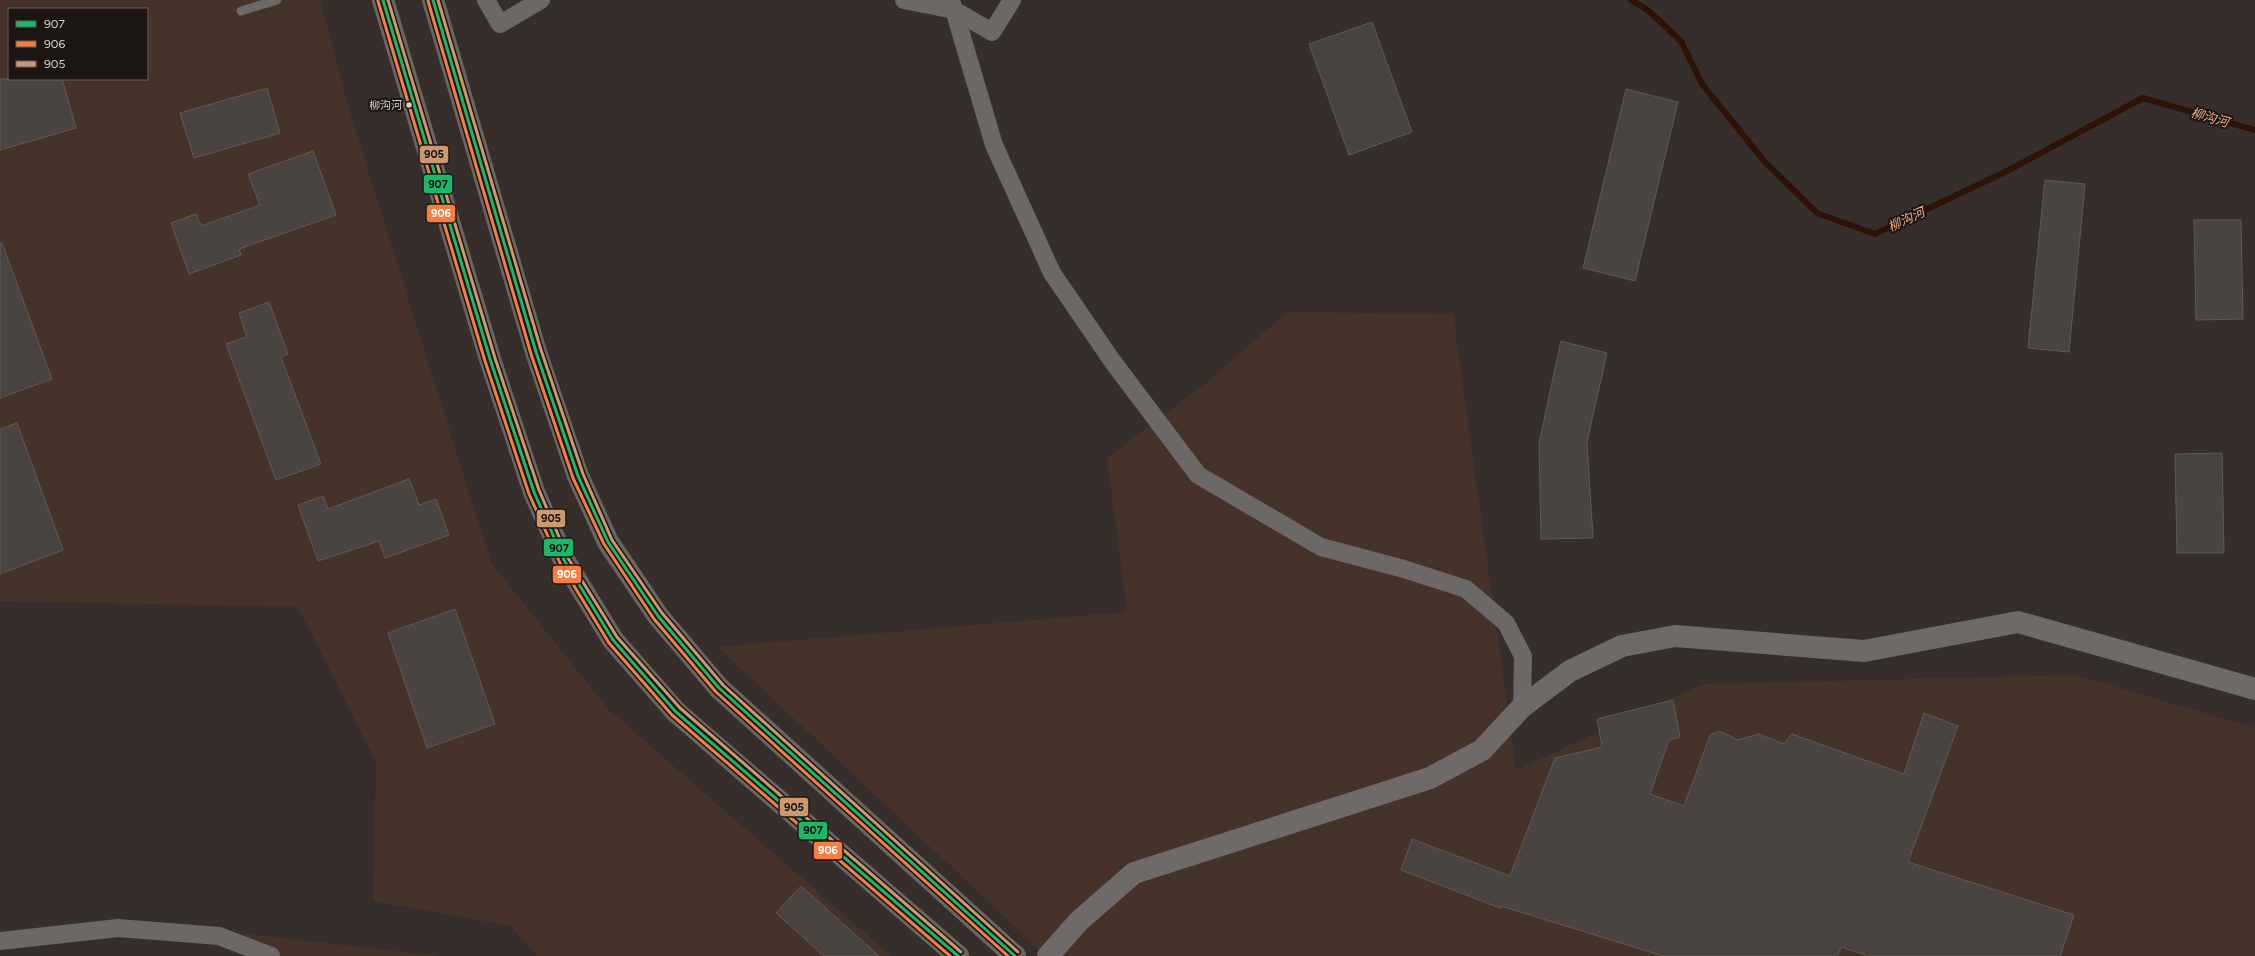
<svg xmlns="http://www.w3.org/2000/svg" width="2255" height="956" viewBox="0 0 2255 956" font-family="Figtree,'Noto Sans SC',sans-serif">
  <style>
    .built { fill: #45332a; fill-rule: evenodd }
    .lines { fill: none; stroke-linecap: round; stroke-linejoin: round }
    .stream { stroke: #2d1305; stroke-width: 6 }
    .building { fill: #4a4440; stroke: #605955 }
    .lane { stroke: #6c6866; stroke-width: 9 }
    .street { stroke: #6c6866; stroke-width: 18 }
    .secondary { stroke: #6e6a68; stroke-width: 22 }
    .highway { stroke: #6b6561; stroke-width: 22 }
    .bus-1-casing { stroke: #1c1613; stroke-width: 6 }
    .bus-2-casing { stroke: #1c1613; stroke-width: 6 }
    .bus-3-casing { stroke: #1c1613; stroke-width: 6 }
    .bus-1 { stroke: #1ab867; stroke-width: 3 }
    .bus-2 { stroke: #f77d43; stroke-width: 3 }
    .bus-3 { stroke: #cd976f; stroke-width: 3 }
    .bus-dot { fill: #d9d1cc; stroke: #1c1613; stroke-width: 1.5 }
    .labels { text-anchor: middle; stroke-width: 4; stroke-linejoin: round; paint-order: stroke }
    .bus-label { font-size: 11px; fill: #d9d1cc; stroke: #1c1613; text-anchor: end }
    .water-label { font-size: 13px; font-style: italic; fill: #f4ad87; stroke: #1c1613 }
    .line-badge { stroke: #1c1613; stroke-width: 1.5 }
    .badge-label { font-size: 11px; text-anchor: middle; font-weight: bold; fill: #fff }
    .pale-badge-label { font-size: 11px; text-anchor: middle; font-weight: bold; fill: #111 }
  </style>
  <rect width="100%" height="100%" fill="#362e2a"/>
  <g class="built">
    <path d="M0,0H320L350,112L491,563L607,708L891,956H537L511,926L373,901L376,762L298,607L0,601ZM9,9H147V79H9Z"/>
    <polygon points="1287,312 1453,314 1516,770 1703,684 2076,675 2255,728 2255,956 1046,956 718,647 1127,612 1107,458 1211,379"/>
    <polygon points="238,933 439,956 243,956"/>
  </g>
  <g class="lines">
    <polyline class="stream" points="1631,0 1649,11 1681,41 1702,84 1765,162 1817,213 1875,234 2009,170 2143,98 2255,130"/>
  </g>
  <g class="building">
    <polygon points="1372,22 1412,132 1349,155 1309,44"/>
    <polygon points="0,79 62,79 76,128 0,150"/>
    <polygon points="267,88 280,133 194,158 180,113"/>
    <polygon points="1626,89 1678,102 1635,281 1583,268"/>
    <polygon points="313,151 336,215 239,249 241,255 189,274 171,223 196,214 201,226 260,205 248,174"/>
    <polygon points="2045,180 2085,184 2069,352 2028,348"/>
    <polygon points="2194,220 2241,220 2243,319 2196,320"/>
    <polygon points="0,243 2,243 52,379 0,398"/>
    <polygon points="269,302 288,354 281,357 321,464 276,480 226,344 247,337 239,313"/>
    <polygon points="1561,341 1607,353 1587,442 1593,538 1541,539 1539,443"/>
    <polygon points="17,423 63,550 0,574 0,429"/>
    <polygon points="2222,453 2224,553 2177,553 2175,454"/>
    <polygon points="409,479 419,505 436,499 449,535 385,558 379,541 318,561 298,505 323,496 328,509"/>
    <polygon points="455,609 495,724 427,748 388,633"/>
    <polygon points="1673,700 1680,737 1669,740 1650,794 1684,806 1710,735 1719,731 1738,740 1759,734 1784,744 1792,734 1904,774 1924,713 1958,726 1908,862 2074,915 2060,956 1869,956 1841,947 1838,956 1663,956 1501,906 1500,908 1401,870 1412,839 1510,876 1555,758 1602,747 1597,719"/>
    <polygon points="801,886 879,956 824,956 776,913"/>
  </g>
  <g class="lines">
    <polyline class="lane" points="241,11 277,0"/>
    <g class="street">
      <polyline points="486,0 500,24 541,0"/>
      <polyline points="904,0 954,10 992,32 1012,0"/>
      <polyline points="951,0 994,145 1052,273 1113,362 1198,475 1321,547 1404,569 1466,589 1506,623 1523,656 1522,707"/>
      <polyline points="0,941 118,928 219,936 271,956"/>
    </g>
    <polyline class="secondary" points="1048,956 1079,921 1134,873 1430,778 1482,750 1522,707 1570,671 1622,646 1675,636 1864,651 2018,622 2255,689"/>
    <g class="highway">
      <polyline points="383,0 490,359 534,492 564,560 613,640 676,712 958,956"/>
      <polyline points="433,0 536,352 578,476 608,542 658,616 719,688 1015,956"/>
    </g>
    <g class="bus-1-casing">
      <g id="bus-1">
        <polyline points="383,0 490,359 534,492 564,560 613,640 676,712 958,956"/>
        <polyline points="433,0 536,352 578,476 608,542 658,616 719,688 1015,956"/>
      </g>
    </g>
    <g class="bus-2-casing">
      <g id="bus-2">
        <polyline points="378,1 485,361 529,494 560,563 609,643 672,715 950,956"/>
        <polyline points="428,1 531,354 573,478 604,544 654,619 716,692 1008,956"/>
      </g>
    </g>
    <g class="bus-3-casing">
      <g id="bus-3">
        <polyline points="388,0 495,358 539,490 568,558 617,637 680,708 961,952"/>
        <polyline points="438,0 541,350 583,474 612,540 662,613 723,685 1018,952"/>
      </g>
    </g>
    <use href="#bus-1" class="bus-1"/>
    <use href="#bus-2" class="bus-2"/>
    <use href="#bus-3" class="bus-3"/>
  </g>
  <circle class="bus-dot" cx="409" cy="105" r="3.5"/>
  <g class="labels">
    <g class="bus-label">
      <text x="402" y="109">柳沟河</text>
    </g>
    <g class="water-label">
      <text transform="translate(2210 117) rotate(16)" y="5">柳沟河</text>
      <text transform="translate(1906 219) rotate(-25)" y="5">柳沟河</text>
    </g>
  </g>
  <g class="line-badge">
    <rect x="419" y="145" width="30" height="19" rx="4" fill="#cd976f"/>
    <rect x="423" y="174" width="30" height="20" rx="4" fill="#1ab867"/>
    <rect x="426" y="204" width="30" height="19" rx="4" fill="#f77d43"/>
    <rect x="536" y="509" width="30" height="19" rx="4" fill="#cd976f"/>
    <rect x="543" y="538" width="31" height="19" rx="4" fill="#1ab867"/>
    <rect x="552" y="565" width="30" height="19" rx="4" fill="#f77d43"/>
    <rect x="779" y="797" width="30" height="20" rx="4" fill="#cd976f"/>
    <rect x="798" y="821" width="30" height="19" rx="4" fill="#1ab867"/>
    <rect x="813" y="841" width="30" height="19" rx="4" fill="#f77d43"/>
  </g>
  <g class="badge-label">
    <text x="441" y="217">906</text>
    <text x="567" y="578">906</text>
    <text x="828" y="854">906</text>
  </g>
  <g class="pale-badge-label">
    <text x="434" y="158">905</text>
    <text x="438" y="188">907</text>
    <text x="551" y="522">905</text>
    <text x="559" y="552">907</text>
    <text x="794" y="811">905</text>
    <text x="813" y="834">907</text>
  </g>
  <rect x="8" y="8" width="140" height="72" fill="#1c1613" stroke="#68615d"/>
  <rect x="16" y="21" width="20" height="6" fill="#1ab867" stroke="#68615d"/>
  <text x="44" y="28" font-size="12" fill="#d9d1cc">907</text>
  <rect x="16" y="41" width="20" height="6" fill="#f77d43" stroke="#68615d"/>
  <text x="44" y="48" font-size="12" fill="#d9d1cc">906</text>
  <rect x="16" y="61" width="20" height="6" fill="#cd976f" stroke="#68615d"/>
  <text x="44" y="68" font-size="12" fill="#d9d1cc">905</text>
</svg>
